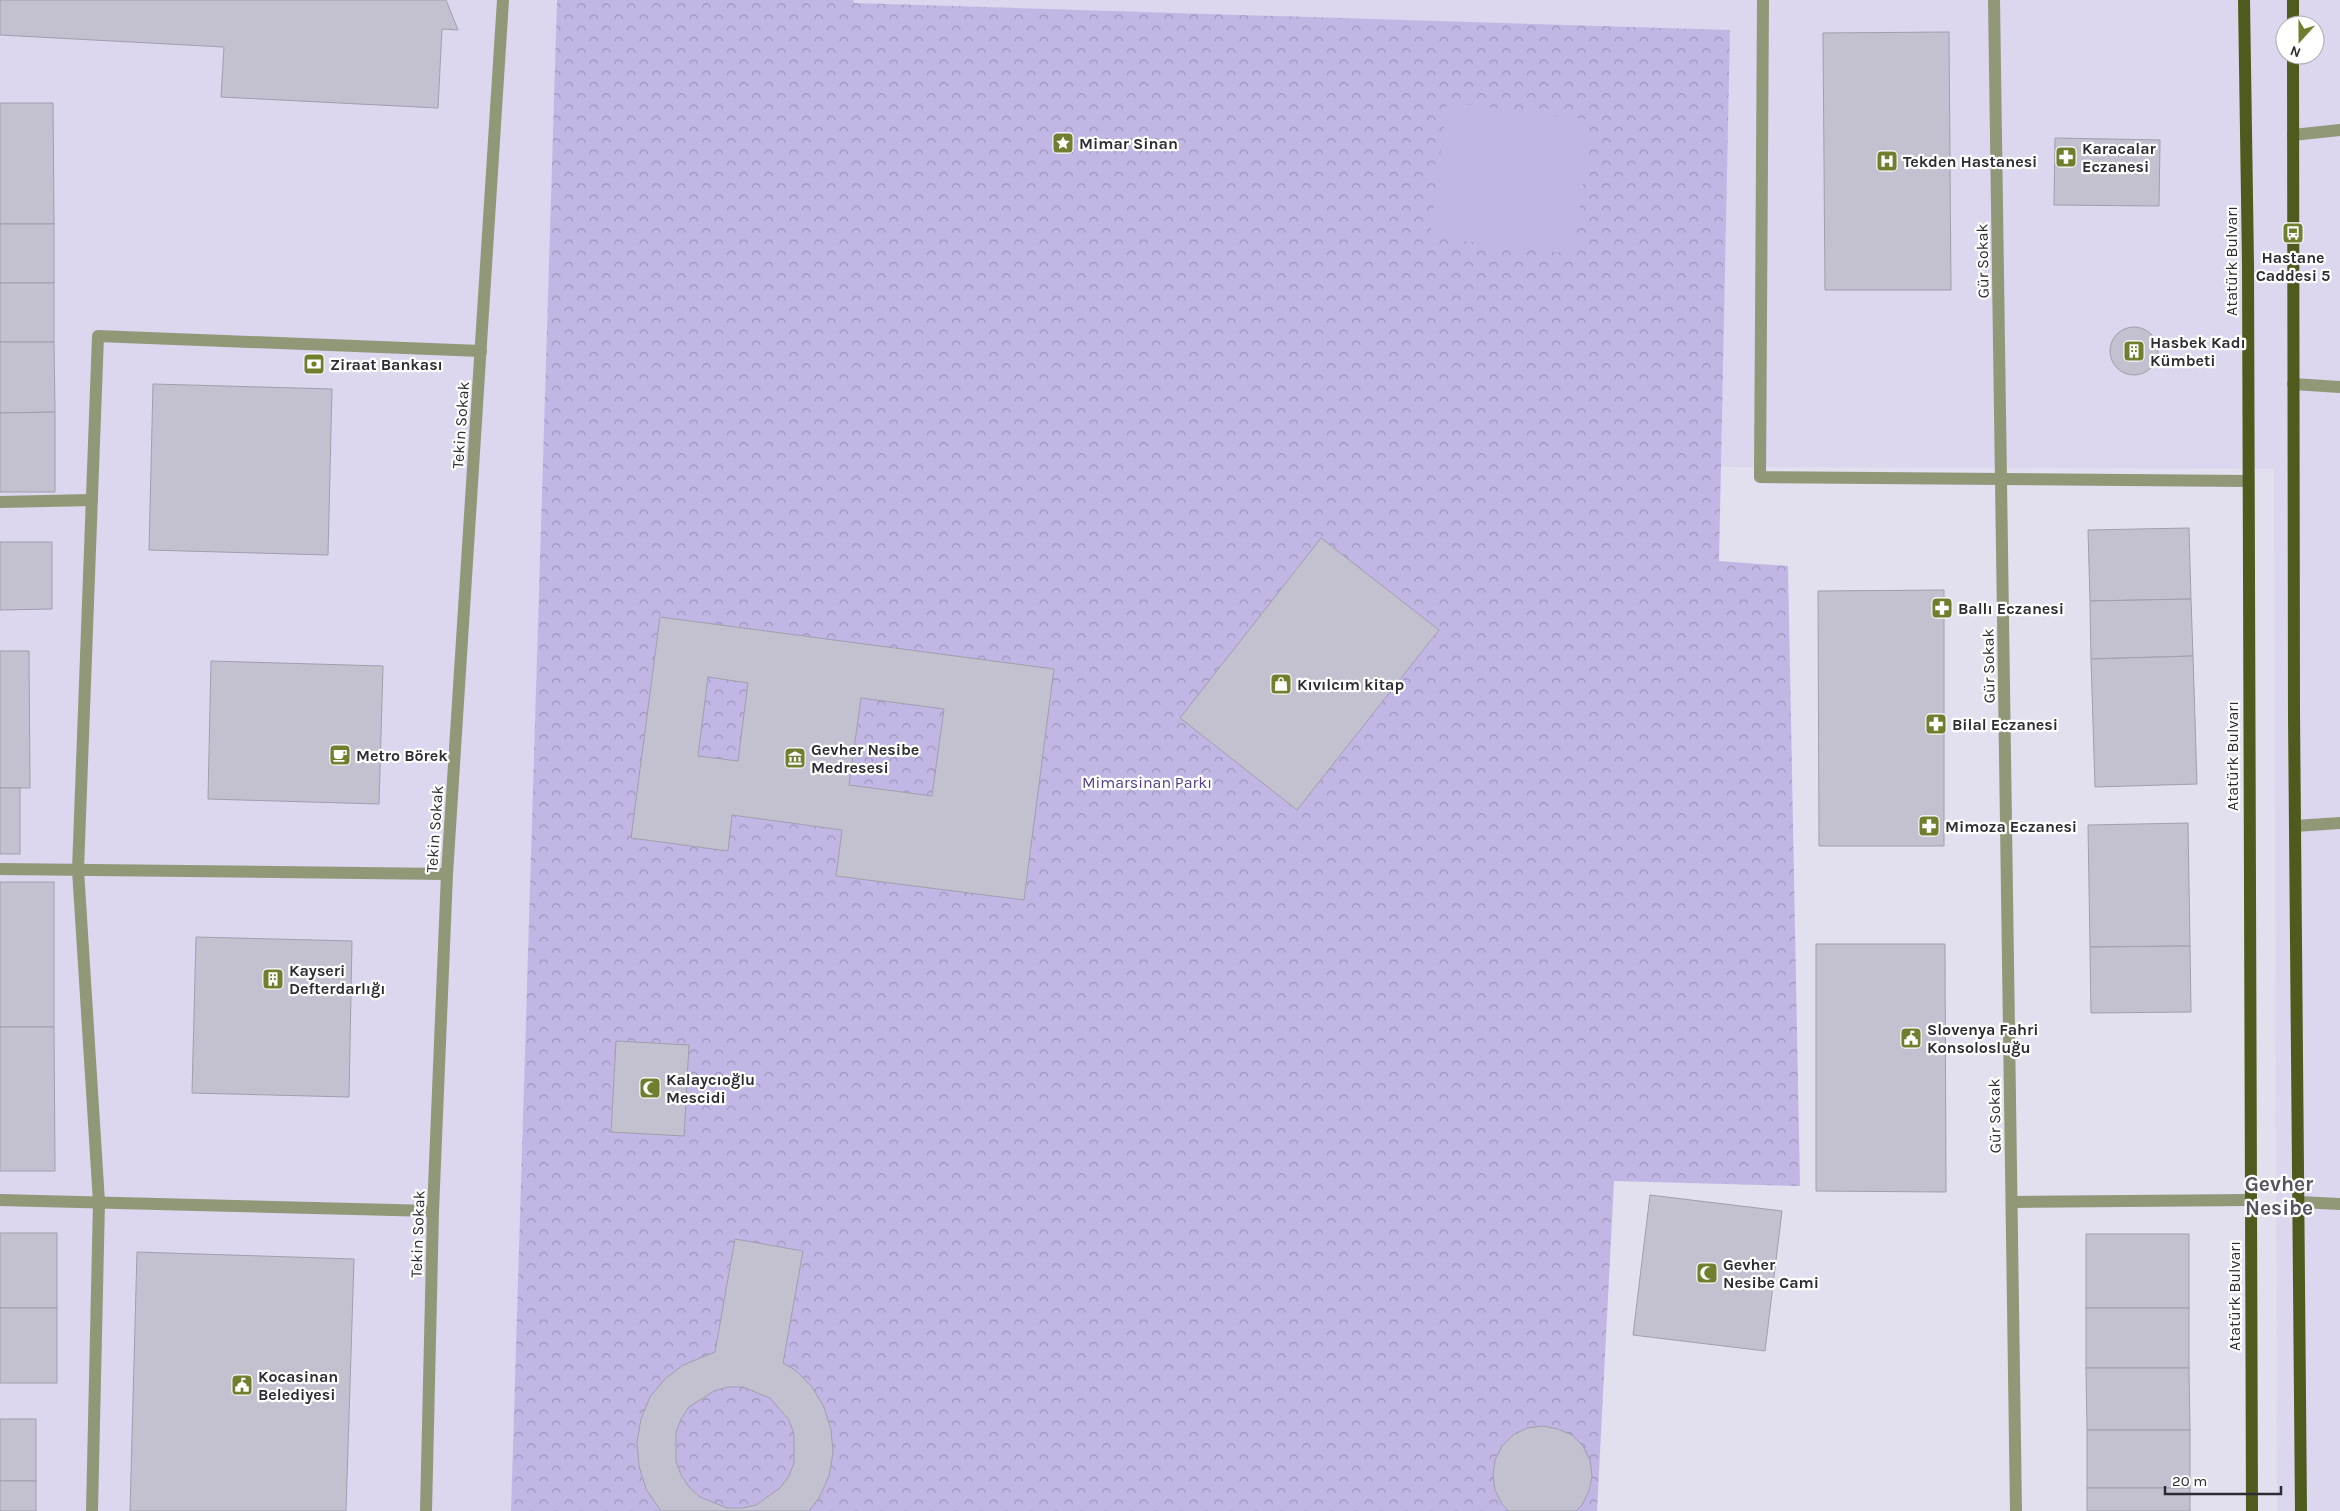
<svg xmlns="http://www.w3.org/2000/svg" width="2340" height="1511" viewBox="0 0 2340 1511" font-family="Karla,sans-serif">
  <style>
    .built { fill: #dcd6ee; fill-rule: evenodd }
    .park { fill: url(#park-crowns) }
    .pitch { fill: #c2b7e4 }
    .building { fill: #c3c0d0; stroke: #a19ead; fill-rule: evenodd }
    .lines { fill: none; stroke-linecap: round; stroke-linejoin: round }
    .minor { stroke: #909878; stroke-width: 12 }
    .primary { stroke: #4f5b1c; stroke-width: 12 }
    .labels { text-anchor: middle; stroke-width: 4.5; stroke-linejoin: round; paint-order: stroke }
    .poi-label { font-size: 16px; font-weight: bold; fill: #2d2c32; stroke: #fff; text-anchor: start }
    .street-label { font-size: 16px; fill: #2d2c32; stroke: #fff }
    .park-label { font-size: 16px; fill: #55398c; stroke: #fff }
    .district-label { font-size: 21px; font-weight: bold; fill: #565361; stroke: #fff }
  </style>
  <defs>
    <pattern id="park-crowns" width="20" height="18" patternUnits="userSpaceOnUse" patternTransform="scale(1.25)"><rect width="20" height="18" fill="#c2b7e4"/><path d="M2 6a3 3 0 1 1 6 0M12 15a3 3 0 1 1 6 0" fill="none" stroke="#9e95b9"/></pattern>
  </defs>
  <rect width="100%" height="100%" fill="#e2dfef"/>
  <g class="built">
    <polygon points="0,0 557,0 511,1511 0,1511"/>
    <path d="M854,0H2340V1511H2277L2274,469L1721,467L1730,31L853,3ZM2285,25H2315V55H2285Z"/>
  </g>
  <polygon class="park" points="557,0 853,0 854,3 1730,30 1719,561 1788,566 1800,1186 1614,1181 1597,1511 511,1511"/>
  <polygon class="pitch" points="1447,102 1591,120 1574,254 1430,237"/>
  <g class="building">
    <polygon points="0,0 446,0 458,30 442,29 438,108 221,97 224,47 0,35"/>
    <polygon points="1949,32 1951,290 1825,290 1823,33"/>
    <polygon points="0,103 53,103 54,224 0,224"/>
    <polygon points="2055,138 2160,140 2159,206 2054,205"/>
    <rect x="0" y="224" width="54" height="59"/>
    <rect x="0" y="283" width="54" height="59"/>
    <circle cx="2134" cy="351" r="24"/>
    <polygon points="0,342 54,342 55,412 0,413"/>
    <polygon points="153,384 332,389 328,555 149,550"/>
    <polygon points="55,412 55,492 0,492 0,413"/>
    <polygon points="2189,528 2191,599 2090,601 2088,530"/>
    <polygon points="1321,538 1439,630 1297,810 1180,718"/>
    <polygon points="0,542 52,542 52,609 0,610"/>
    <polygon points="1944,590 1944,846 1819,846 1818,591"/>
    <polygon points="2191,599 2193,656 2091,659 2090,601"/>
    <path d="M660,617L1054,669L1024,900L836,876L842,830L732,815L728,851L631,838ZM708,677L748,683L738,761L698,756ZM861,698L944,709L932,796L849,785Z"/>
    <polygon points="0,651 29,651 30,788 0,788"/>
    <polygon points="2193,656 2197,784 2095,787 2091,659"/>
    <polygon points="211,661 383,666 379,804 208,799"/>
    <rect x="0" y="788" width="20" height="66"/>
    <polygon points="2188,823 2190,946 2090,947 2088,825"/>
    <rect x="0" y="882" width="54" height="145"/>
    <polygon points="196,937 352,941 349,1097 192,1093"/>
    <polygon points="1816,944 1945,944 1946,1192 1816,1191"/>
    <polygon points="2190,946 2191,1012 2091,1013 2090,947"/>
    <polygon points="0,1027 54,1027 55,1171 0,1171"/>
    <polygon points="616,1041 689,1045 684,1136 611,1132"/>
    <polygon points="1650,1195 1782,1211 1765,1351 1633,1335"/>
    <rect x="0" y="1233" width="57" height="75"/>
    <rect x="2086" y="1234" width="103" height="74"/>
    <path d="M735,1239L803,1251L783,1363L795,1370L812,1387L824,1407L831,1430L833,1453L829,1476L819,1498L809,1511H661L646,1489L639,1466L637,1442L641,1419L650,1397L665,1379L683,1365L715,1352ZM728,1387H743L770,1398L789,1420L794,1434V1463L789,1476L780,1488L756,1505L742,1508H727L700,1497L689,1487L681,1475L676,1461V1432L681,1419L689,1407L714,1391Z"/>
    <polygon points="137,1252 354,1259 346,1511 130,1511"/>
    <rect x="0" y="1308" width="57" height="75"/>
    <rect x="2086" y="1308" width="103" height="60"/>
    <polygon points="2086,1368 2189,1368 2190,1430 2087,1430"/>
    <rect x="0" y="1419" width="36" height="62"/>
    <polygon points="1543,1426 1558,1429 1572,1435 1583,1446 1590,1460 1592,1476 1589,1491 1582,1505 1576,1511 1509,1511 1502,1504 1495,1490 1493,1475 1495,1460 1502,1446 1513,1435 1527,1428"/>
    <rect x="2087" y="1430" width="103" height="58"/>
    <rect x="0" y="1481" width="36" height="30"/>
    <rect x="2087" y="1488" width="103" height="23"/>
  </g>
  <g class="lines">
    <g class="minor">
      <polyline points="1763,0 1760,477 2248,481"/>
      <polyline points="1994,0 2016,1511"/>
      <polyline points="2293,135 2340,130"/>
      <polyline points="2293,384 2340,387"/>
      <polyline points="0,502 92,500"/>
      <polyline points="2295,826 2340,823"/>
      <polyline points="0,869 447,874"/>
      <polyline points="0,1200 433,1211"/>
      <polyline points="2012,1202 2250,1200"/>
      <polyline points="2299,1202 2340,1204"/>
      <polyline points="92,1511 99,1202 78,870 98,336 481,351"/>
      <polyline points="426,1511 433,1211 447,874 503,0"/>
    </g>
    <g class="primary">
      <polyline points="2244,0 2248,264 2252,1511"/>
      <polyline points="2293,0 2293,25"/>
      <polyline points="2293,55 2294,715 2301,1511"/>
    </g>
  </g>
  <defs>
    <g id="sight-square" transform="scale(1.125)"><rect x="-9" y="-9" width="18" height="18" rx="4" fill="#6f7f2e" stroke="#fff"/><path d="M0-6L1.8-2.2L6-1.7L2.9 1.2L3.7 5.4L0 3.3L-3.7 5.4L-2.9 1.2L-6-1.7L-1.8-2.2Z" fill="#fff"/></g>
    <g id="pharmacy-square" transform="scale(1.125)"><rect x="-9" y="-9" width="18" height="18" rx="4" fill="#6f7f2e" stroke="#fff"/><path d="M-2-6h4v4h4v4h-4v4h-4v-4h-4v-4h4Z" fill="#fff"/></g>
    <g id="hospital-square" transform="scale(1.125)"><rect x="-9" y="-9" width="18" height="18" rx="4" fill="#6f7f2e" stroke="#fff"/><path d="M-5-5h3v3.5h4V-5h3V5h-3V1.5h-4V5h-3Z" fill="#fff"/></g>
    <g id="bus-square" transform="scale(1.125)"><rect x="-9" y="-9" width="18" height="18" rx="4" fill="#6f7f2e" stroke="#fff"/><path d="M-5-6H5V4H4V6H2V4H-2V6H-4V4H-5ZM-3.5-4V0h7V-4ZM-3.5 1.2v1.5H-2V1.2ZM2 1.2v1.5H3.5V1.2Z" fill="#fff"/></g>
    <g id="building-square" transform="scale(1.125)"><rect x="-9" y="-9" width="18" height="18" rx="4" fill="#6f7f2e" stroke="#fff"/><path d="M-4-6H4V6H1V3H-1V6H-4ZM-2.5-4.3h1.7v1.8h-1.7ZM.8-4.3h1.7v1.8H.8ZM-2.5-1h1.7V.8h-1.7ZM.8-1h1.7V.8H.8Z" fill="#fff"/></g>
    <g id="bank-square" transform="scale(1.125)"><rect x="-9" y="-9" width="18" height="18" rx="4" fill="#6f7f2e" stroke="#fff"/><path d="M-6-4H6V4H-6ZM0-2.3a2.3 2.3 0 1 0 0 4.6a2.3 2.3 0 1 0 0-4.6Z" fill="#fff"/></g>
    <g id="shop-square" transform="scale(1.125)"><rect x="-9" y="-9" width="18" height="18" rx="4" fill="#6f7f2e" stroke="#fff"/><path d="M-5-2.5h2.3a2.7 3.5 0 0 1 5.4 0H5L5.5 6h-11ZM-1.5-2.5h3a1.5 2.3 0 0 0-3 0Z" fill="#fff"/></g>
    <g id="cafe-square" transform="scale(1.125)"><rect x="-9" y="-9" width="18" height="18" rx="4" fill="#6f7f2e" stroke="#fff"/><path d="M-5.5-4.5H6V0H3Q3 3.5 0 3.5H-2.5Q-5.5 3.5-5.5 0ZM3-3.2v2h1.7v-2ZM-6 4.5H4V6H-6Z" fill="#fff"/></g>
    <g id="museum-square" transform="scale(1.125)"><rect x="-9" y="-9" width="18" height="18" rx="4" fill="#6f7f2e" stroke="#fff"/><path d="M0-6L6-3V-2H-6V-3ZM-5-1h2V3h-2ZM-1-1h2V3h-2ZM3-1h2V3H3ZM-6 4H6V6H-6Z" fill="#fff"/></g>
    <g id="civic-square" transform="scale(1.125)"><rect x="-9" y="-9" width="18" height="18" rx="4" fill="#6f7f2e" stroke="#fff"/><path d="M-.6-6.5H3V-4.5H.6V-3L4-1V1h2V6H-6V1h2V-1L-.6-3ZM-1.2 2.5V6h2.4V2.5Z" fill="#fff"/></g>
    <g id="mosque-square" transform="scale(1.125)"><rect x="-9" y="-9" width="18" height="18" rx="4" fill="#6f7f2e" stroke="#fff"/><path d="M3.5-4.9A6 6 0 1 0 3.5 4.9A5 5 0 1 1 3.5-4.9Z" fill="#fff"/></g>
  </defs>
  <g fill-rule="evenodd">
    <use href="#sight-square" x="1063" y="143"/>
    <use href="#pharmacy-square" x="2066" y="157"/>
    <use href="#hospital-square" x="1887" y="161"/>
    <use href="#bus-square" x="2293" y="233"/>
    <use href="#building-square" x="2134" y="351"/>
    <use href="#bank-square" x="314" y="364"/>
    <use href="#pharmacy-square" x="1942" y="608"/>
    <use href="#shop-square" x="1281" y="684"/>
    <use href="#pharmacy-square" x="1936" y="724"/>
    <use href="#cafe-square" x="340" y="755"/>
    <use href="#museum-square" x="795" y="758"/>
    <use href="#pharmacy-square" x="1929" y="826"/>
    <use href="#building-square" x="273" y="979"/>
    <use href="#civic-square" x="1911" y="1038"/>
    <use href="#mosque-square" x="650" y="1088"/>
    <use href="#mosque-square" x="1707" y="1273"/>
    <use href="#civic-square" x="242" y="1385"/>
  </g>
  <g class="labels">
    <g class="poi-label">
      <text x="1079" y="149">Mimar Sinan</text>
      <text x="2082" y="154">Karacalar<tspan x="2082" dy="18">Eczanesi</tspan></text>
      <text x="1903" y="167">Tekden Hastanesi</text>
      <text x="2293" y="263" text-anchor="middle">Hastane<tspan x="2293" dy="18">Caddesi 5</tspan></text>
      <text x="2150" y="348">Hasbek Kadı<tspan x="2150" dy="18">Kümbeti</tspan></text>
      <text x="330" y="370">Ziraat Bankası</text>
      <text x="1958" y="614">Ballı Eczanesi</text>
      <text x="1297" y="690">Kıvılcım kitap</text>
      <text x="1952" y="730">Bilal Eczanesi</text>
      <text x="811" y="755">Gevher Nesibe<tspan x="811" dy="18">Medresesi</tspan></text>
      <text x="356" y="761">Metro Börek</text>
      <text x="1945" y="832">Mimoza Eczanesi</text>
      <text x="289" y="976">Kayseri<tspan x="289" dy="18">Defterdarlığı</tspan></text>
      <text x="1927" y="1035">Slovenya Fahri<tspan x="1927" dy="18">Konsolosluğu</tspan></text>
      <text x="666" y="1085">Kalaycıoğlu<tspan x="666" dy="18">Mescidi</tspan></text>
      <text x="1723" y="1270">Gevher<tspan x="1723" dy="18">Nesibe Cami</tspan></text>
      <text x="258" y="1382">Kocasinan<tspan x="258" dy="18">Belediyesi</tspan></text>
    </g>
    <g class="street-label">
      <text transform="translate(1982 261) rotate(-91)" y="6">Gür Sokak</text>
      <text transform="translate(2231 261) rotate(-90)" y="6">Atatürk Bulvarı</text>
      <text transform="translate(460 425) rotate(-86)" y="6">Tekin Sokak</text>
      <text transform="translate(1988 666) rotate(-91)" y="6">Gür Sokak</text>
      <text transform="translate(2232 756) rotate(-90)" y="6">Atatürk Bulvarı</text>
      <text transform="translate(434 829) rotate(-86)" y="6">Tekin Sokak</text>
      <text transform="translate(1994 1116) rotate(-91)" y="6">Gür Sokak</text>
      <text transform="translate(417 1234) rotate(-88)" y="6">Tekin Sokak</text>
      <text transform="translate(2234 1296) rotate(-90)" y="6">Atatürk Bulvarı</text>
    </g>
    <g class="park-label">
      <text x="1147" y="788">Mimarsinan Parkı</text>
    </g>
    <g class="district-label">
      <text x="2279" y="1191">Gevher<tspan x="2279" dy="24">Nesibe</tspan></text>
    </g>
  </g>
  <g transform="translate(2300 40) rotate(201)"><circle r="24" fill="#ffffff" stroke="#ababad"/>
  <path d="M0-4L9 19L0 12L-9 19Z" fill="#6f7f2e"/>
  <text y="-8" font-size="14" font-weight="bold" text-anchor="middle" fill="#2d2c32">N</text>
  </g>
  <path d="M2165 1486v8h116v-8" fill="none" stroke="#2d2c32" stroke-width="2.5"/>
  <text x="2172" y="1486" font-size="15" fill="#2d2c32" stroke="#ffffff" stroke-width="4" paint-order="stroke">20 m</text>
</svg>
